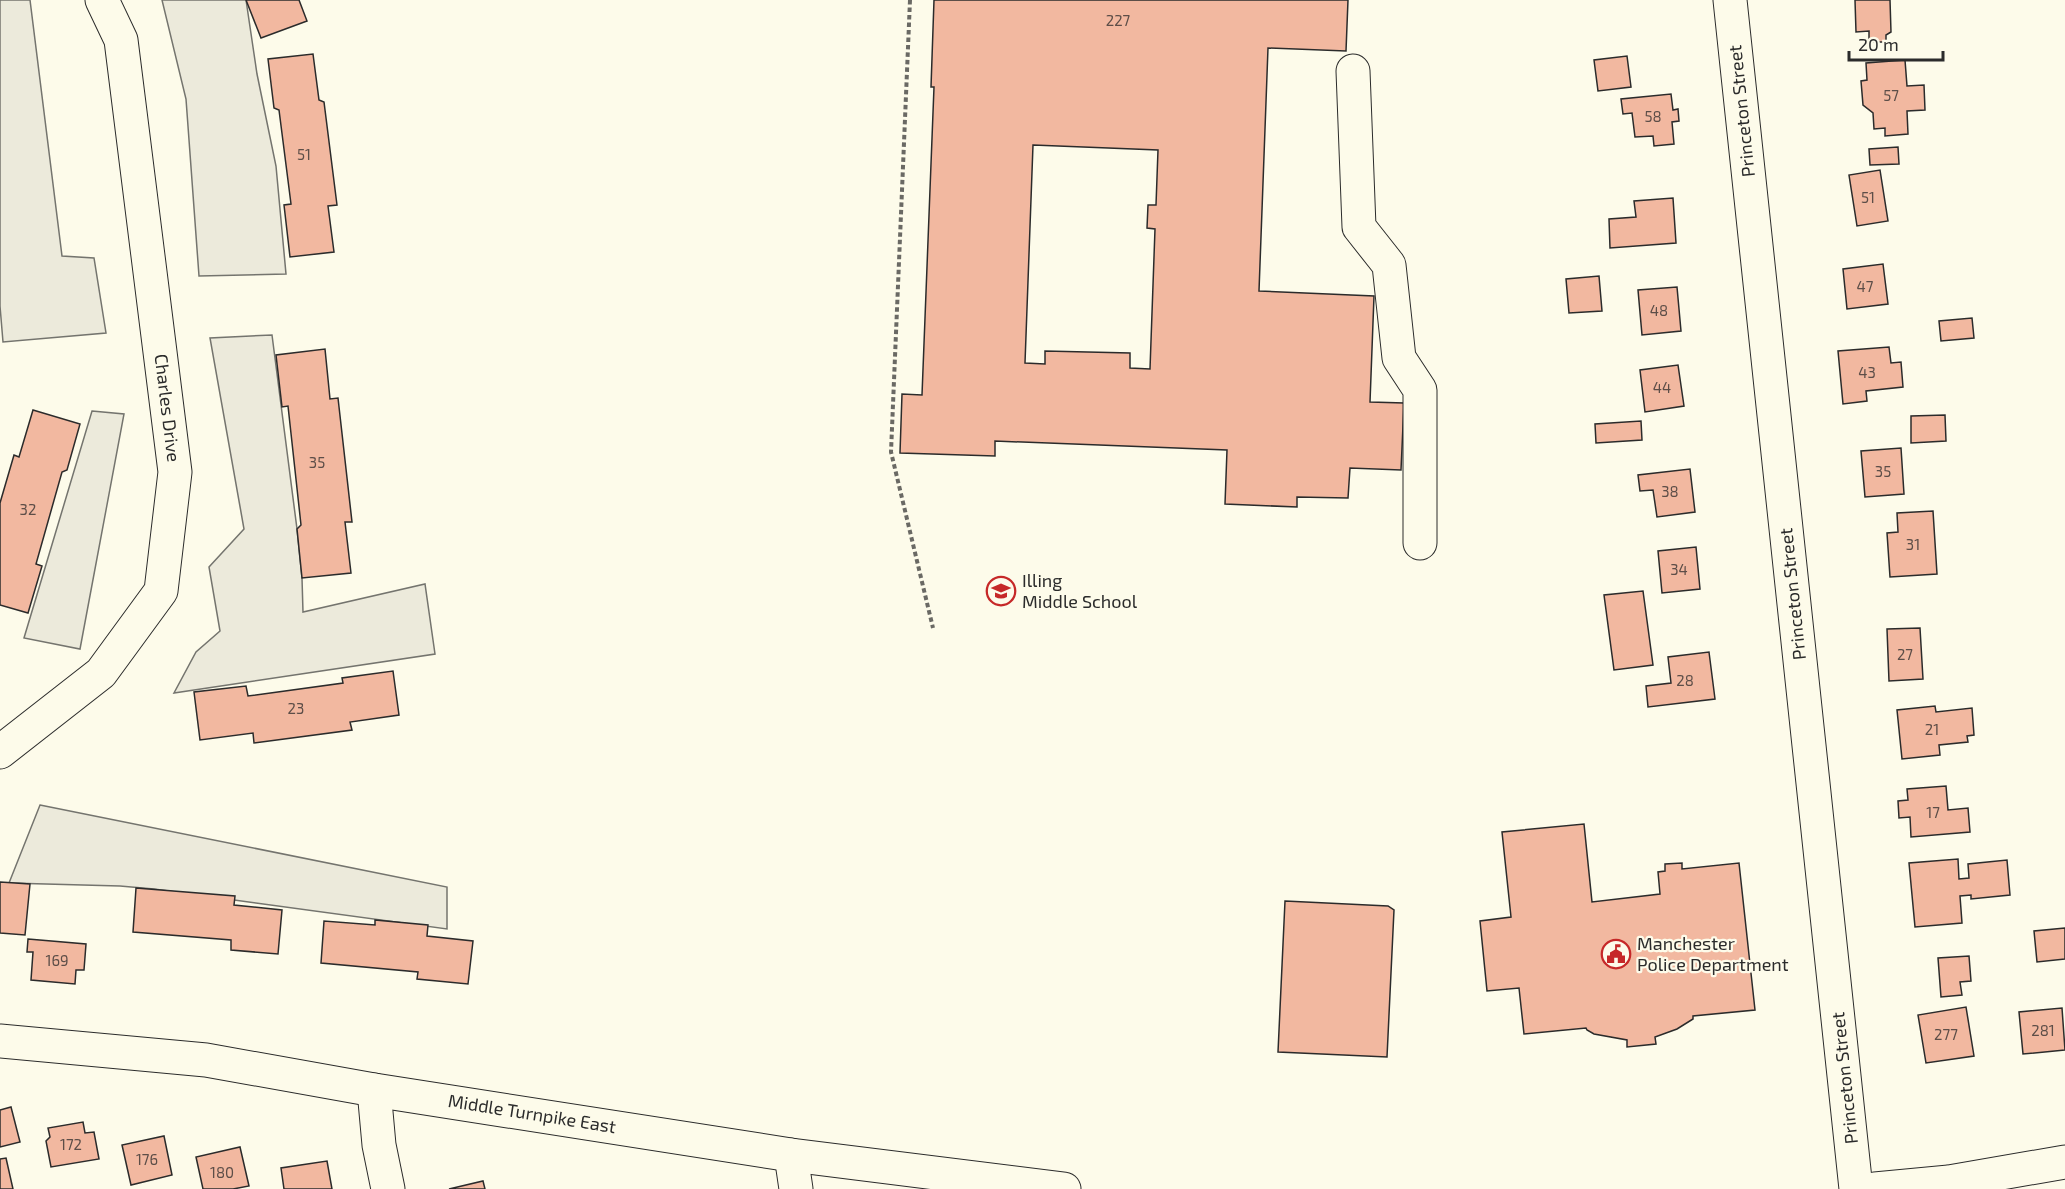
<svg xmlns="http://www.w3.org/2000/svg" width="2065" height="1189" viewBox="0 0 2065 1189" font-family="'Exo 2',sans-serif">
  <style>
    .parking { fill: #eceadb; stroke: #74746e; stroke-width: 1.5 }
    .building { fill: #f2b8a0; stroke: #2b2b2b; stroke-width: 1.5; fill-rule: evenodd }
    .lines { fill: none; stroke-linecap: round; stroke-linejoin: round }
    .minor-casing { stroke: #2b2b2b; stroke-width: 35 }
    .major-casing { stroke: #2b2b2b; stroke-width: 35 }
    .path { stroke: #6a6964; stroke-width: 4; stroke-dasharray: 4.5 3; stroke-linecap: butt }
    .minor { stroke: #fdfbea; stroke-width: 33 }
    .major { stroke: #fdfbea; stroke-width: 33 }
    .labels { text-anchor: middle; stroke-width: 4.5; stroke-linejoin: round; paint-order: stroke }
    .number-label { font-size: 15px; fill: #5d4e48 }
    .street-label { font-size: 18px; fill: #2b2b2b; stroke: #fdfbea }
    .poi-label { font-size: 18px; fill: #2b2b2b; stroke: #fdfbea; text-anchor: start }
  </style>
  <rect width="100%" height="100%" fill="#fdfbea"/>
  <g class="parking">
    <polygon points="0,0 30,0 62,256 94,258 106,333 3,342 0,306"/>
    <polygon points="162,0 246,0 257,74 276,166 286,274 199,276 186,99"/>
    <polygon points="272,335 297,529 302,578 303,612 425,584 435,654 174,693 196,652 220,631 209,567 244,529 210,338"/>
    <polygon points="92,411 124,414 80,649 24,638"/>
    <polygon points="40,805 447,887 447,929 154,889 120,886 9,883"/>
  </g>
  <g class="building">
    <polygon points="299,0 307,21 261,38 246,0"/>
    <path d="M934,0H1348L1346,51L1268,48L1259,291L1374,296L1370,402L1404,403L1401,470L1350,468L1348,498L1297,497V507L1225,504L1227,450L995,441V456L900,453L902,394L922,395L934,87H931ZM1033,145L1158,150L1156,205H1148L1147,228L1155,229L1150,369L1130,368V353L1045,351V364L1025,363Z"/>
    <polygon points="1855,0 1890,0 1891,32 1886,35 1886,42 1869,42 1869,31 1856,32"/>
    <polygon points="313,54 319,100 324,102 337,205 328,206 334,252 290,257 284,205 291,204 279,110 274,108 268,59"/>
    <polygon points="1627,56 1631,87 1598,91 1594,60"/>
    <polygon points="1905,60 1907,86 1924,85 1925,110 1907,111 1908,134 1885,136 1885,128 1874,129 1873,113 1863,105 1861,81 1867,80 1866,63"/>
    <polygon points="1671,94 1673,110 1678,109 1679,121 1672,122 1674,144 1654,146 1653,136 1635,137 1632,113 1623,114 1621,99"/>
    <polygon points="1898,147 1899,164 1870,165 1869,149"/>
    <polygon points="1880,170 1888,221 1857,226 1849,175"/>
    <polygon points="1673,198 1676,243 1610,248 1609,219 1636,217 1634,201"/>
    <polygon points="1883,264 1888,304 1847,309 1843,269"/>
    <polygon points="1599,276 1602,311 1569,313 1566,279"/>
    <polygon points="1677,287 1681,331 1642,335 1638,290"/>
    <polygon points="1972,318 1974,338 1941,341 1939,321"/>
    <polygon points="1889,347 1891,363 1901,362 1903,387 1866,391 1867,401 1843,404 1838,351"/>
    <polygon points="325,349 330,399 338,398 352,522 345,522 351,573 302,578 297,529 301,525 288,406 282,407 276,355"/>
    <polygon points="1678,365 1684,406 1645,412 1640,370"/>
    <polygon points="33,410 80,424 67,470 62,472 36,564 42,566 28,613 0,605 0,503 14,455 19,457"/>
    <polygon points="1945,415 1946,441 1911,443 1911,416"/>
    <polygon points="1641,421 1642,440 1596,443 1595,424"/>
    <polygon points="1901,448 1904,494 1865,497 1861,451"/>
    <polygon points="1690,469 1695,512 1657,517 1653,490 1640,491 1638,475"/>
    <polygon points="1933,511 1937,574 1890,577 1887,533 1898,532 1897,513"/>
    <polygon points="1696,547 1700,589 1662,593 1658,551"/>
    <polygon points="1643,591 1653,665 1614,670 1604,595"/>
    <polygon points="1920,628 1923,679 1889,681 1887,629"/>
    <polygon points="1709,652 1715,699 1648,707 1646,686 1671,683 1668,657"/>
    <polygon points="393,671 399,715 350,722 352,730 254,743 253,733 200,740 194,692 246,686 248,696 343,683 342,678"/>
    <polygon points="1935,706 1936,712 1972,708 1974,735 1967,736 1968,742 1939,745 1940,755 1902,759 1897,710"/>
    <polygon points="1946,786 1948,810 1968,808 1970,832 1911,837 1910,817 1899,818 1898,801 1908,800 1907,789"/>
    <polygon points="1584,824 1592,902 1660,894 1658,872 1665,871 1665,864 1682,863 1682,869 1739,863 1755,1010 1693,1016 1693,1019 1677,1029 1655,1037 1656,1044 1627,1047 1627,1040 1594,1034 1587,1030 1586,1028 1524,1034 1519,988 1487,991 1480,921 1511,917 1502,832"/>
    <polygon points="1958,859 1959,879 1969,878 1968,864 2007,860 2010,895 1971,899 1971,895 1960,896 1962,923 1915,927 1909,863"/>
    <polygon points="0,882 30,884 25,935 0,933"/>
    <polygon points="136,888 235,896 234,905 282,910 278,954 231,950 231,940 133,932"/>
    <polygon points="1285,901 1388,906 1394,910 1387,1057 1278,1052"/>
    <polygon points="375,920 428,925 427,936 473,941 468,984 417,979 418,972 321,963 324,921 375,925"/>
    <polygon points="2065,928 2065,959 2037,962 2034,931"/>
    <polygon points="28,939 86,944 84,970 76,970 75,984 31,980 33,952 27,952"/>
    <polygon points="1969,956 1971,981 1960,982 1962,995 1941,997 1938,958"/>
    <polygon points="1966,1007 1974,1056 1926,1063 1918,1015"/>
    <polygon points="2062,1008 2065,1050 2023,1054 2019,1012"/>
    <polygon points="11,1107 20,1142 0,1147 0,1110"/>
    <polygon points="83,1122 85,1133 94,1132 99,1159 51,1167 46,1141 50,1137 48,1128"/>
    <polygon points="164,1136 172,1175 131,1185 122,1145"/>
    <polygon points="240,1147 249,1186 233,1189 203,1189 196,1157"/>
    <polygon points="6,1158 13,1189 0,1189 0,1159"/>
    <polygon points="327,1161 332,1189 284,1189 281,1168"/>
    <polygon points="483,1181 485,1189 449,1189"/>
  </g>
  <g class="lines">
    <g class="minor-casing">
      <g id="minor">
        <polyline points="1730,0 1856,1189"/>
        <polyline points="1353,71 1359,227 1389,265 1399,358 1420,390 1420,543"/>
        <polyline points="0,752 101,673 161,591 175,472 121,40 102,0"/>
        <polyline points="374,1090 379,1145 388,1189"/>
        <polyline points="791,1155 796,1189"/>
      </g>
    </g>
    <g class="major-casing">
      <g id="major">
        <polyline points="0,1041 206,1060 374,1090 791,1155 1064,1189"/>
        <polyline points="1875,1189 1949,1182 2065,1162"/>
      </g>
    </g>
    <polyline class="path" points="910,0 891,452 933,628"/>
    <use href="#minor" class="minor"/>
    <use href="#major" class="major"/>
  </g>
  <defs>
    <g id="school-ring" transform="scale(1.5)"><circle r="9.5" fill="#fdfbea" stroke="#c62828" stroke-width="1.5"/><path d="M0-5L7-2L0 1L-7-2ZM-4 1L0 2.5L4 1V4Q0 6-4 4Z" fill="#c62828"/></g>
    <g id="civic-ring" transform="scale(1.5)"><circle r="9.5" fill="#fdfbea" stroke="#c62828" stroke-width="1.5"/><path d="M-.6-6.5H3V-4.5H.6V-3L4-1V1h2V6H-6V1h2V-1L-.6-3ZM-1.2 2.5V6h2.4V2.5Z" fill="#c62828"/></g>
  </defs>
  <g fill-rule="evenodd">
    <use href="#school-ring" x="1001" y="591"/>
    <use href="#civic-ring" x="1616" y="954"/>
  </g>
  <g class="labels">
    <g class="number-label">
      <text x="1118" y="26">227</text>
      <text x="1891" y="101">57</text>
      <text x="1653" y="122">58</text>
      <text x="304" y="160">51</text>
      <text x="1868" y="203">51</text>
      <text x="1865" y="292">47</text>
      <text x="1659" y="316">48</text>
      <text x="1867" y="378">43</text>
      <text x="1662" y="393">44</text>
      <text x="317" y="468">35</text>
      <text x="1883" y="477">35</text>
      <text x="1670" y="497">38</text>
      <text x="28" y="515">32</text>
      <text x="1913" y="550">31</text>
      <text x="1679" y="575">34</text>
      <text x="1905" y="660">27</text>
      <text x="1685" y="686">28</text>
      <text x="296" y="714">23</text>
      <text x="1932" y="735">21</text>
      <text x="1933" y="818">17</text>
      <text x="57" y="966">169</text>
      <text x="2043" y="1036">281</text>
      <text x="1946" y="1040">277</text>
      <text x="71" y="1150">172</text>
      <text x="147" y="1165">176</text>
      <text x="222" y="1178">180</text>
    </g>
    <g class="street-label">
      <text transform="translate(1742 111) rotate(-96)" y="6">Princeton Street</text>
      <text transform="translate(167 408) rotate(83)" y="6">Charles Drive</text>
      <text transform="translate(1793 594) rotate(-96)" y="6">Princeton Street</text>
      <text transform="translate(1845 1078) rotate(-96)" y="6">Princeton Street</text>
      <text transform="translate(532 1114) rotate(9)" y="6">Middle Turnpike East</text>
    </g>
    <g class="poi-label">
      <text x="1022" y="587">Illing<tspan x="1022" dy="21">Middle School</tspan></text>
      <text x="1637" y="950">Manchester<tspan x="1637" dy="21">Police Department</tspan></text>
    </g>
  </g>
  <path d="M1849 51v9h94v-9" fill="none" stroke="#2b2b2b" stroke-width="3"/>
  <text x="1858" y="51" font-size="18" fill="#2b2b2b" stroke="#fdfbea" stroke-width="4.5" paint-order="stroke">20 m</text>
</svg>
